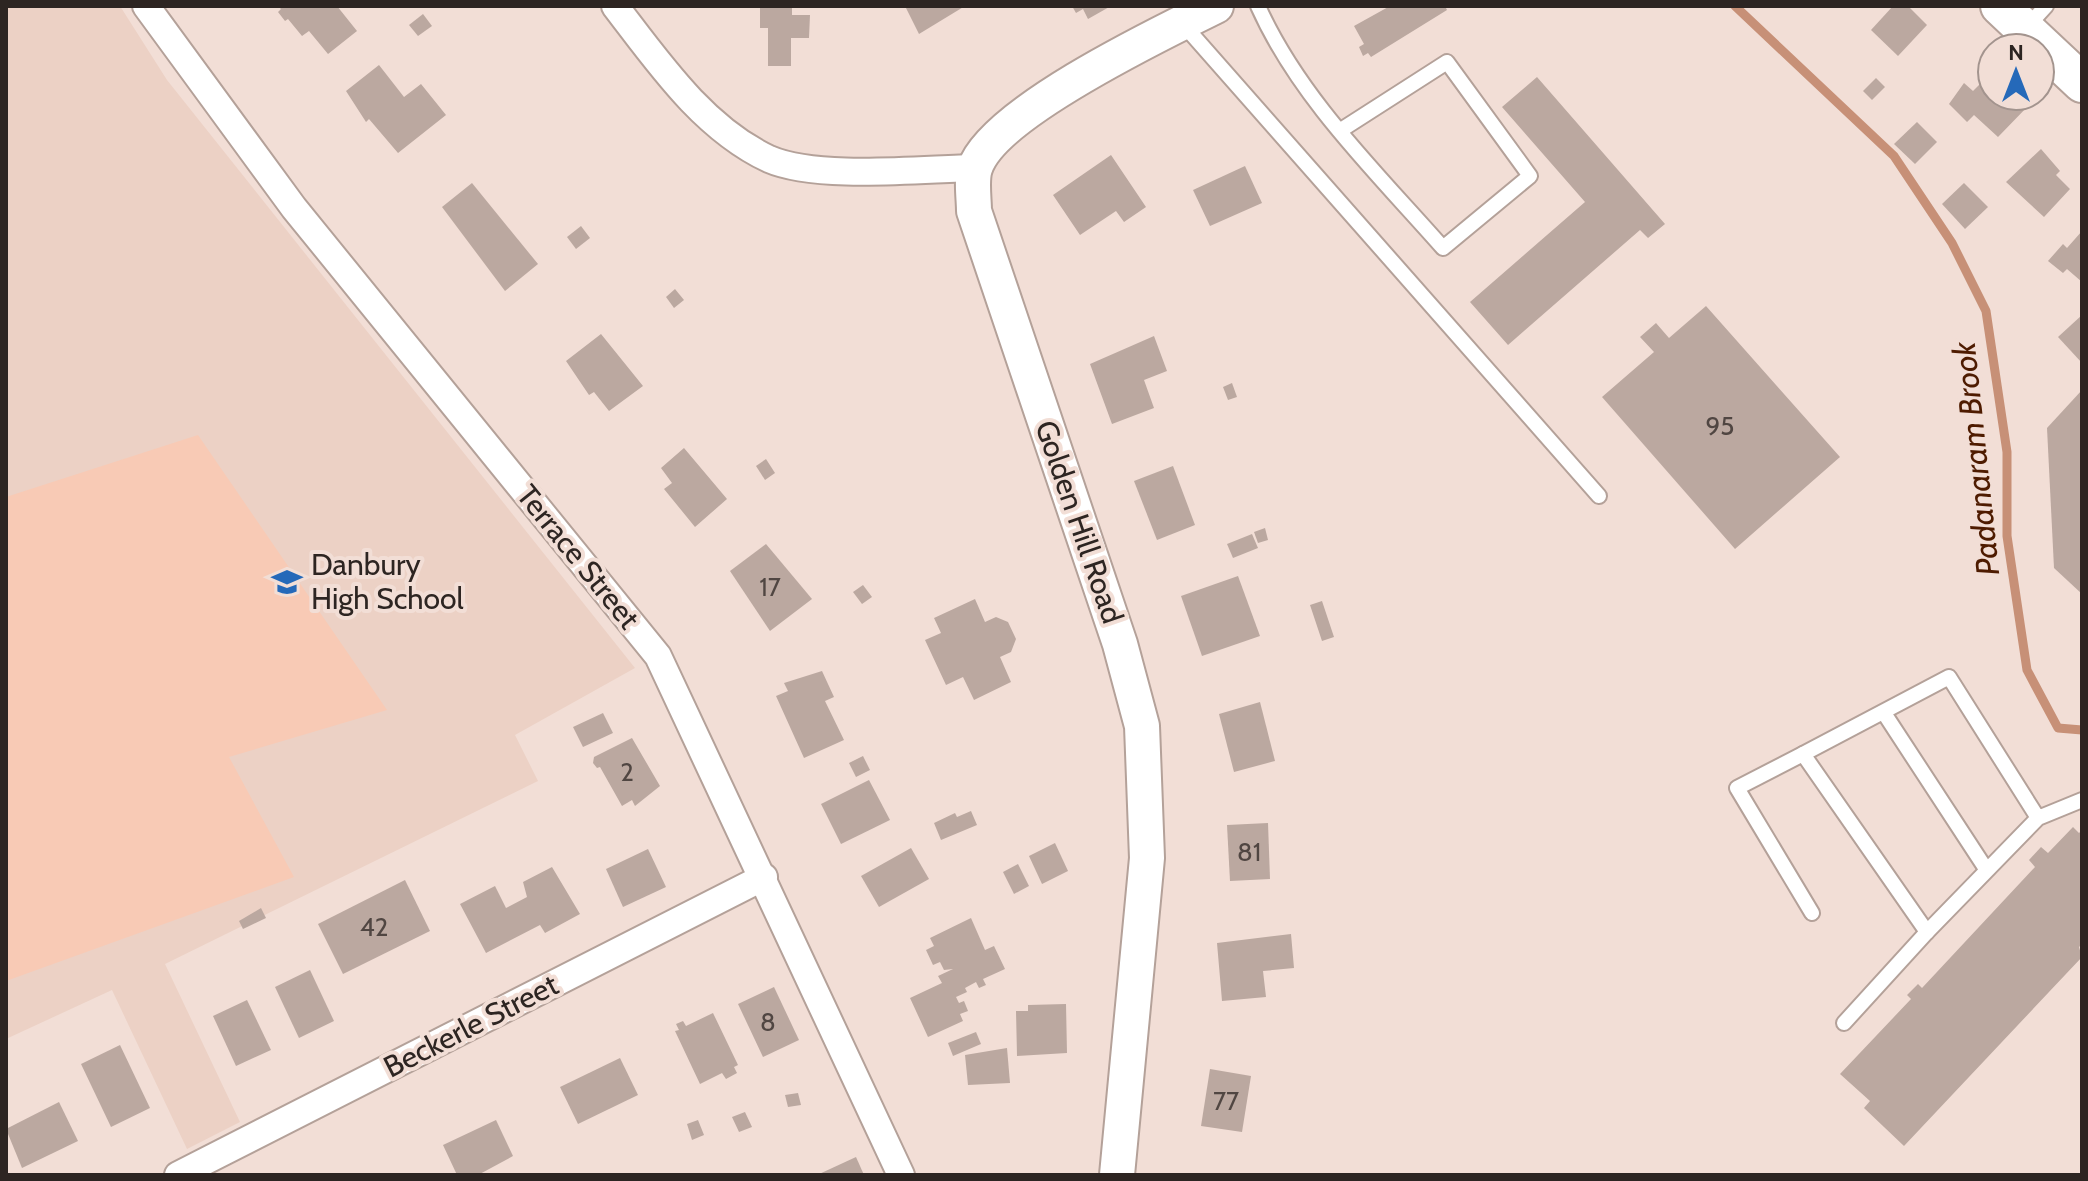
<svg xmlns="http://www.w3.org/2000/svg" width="2088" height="1181" viewBox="0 0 2088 1181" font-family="Cabin,sans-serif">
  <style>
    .built { fill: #ecd1c5 }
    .green { fill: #f8cab5 }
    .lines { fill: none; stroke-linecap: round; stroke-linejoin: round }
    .stream { stroke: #c79077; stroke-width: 9 }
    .building { fill: #bba8a0 }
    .service-casing { stroke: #b4a199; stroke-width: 18 }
    .minor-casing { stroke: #b4a199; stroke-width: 30 }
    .tertiary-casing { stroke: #b4a199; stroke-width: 38 }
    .secondary-casing { stroke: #b4a199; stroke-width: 42 }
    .service { stroke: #fff; stroke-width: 14 }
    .minor { stroke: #fff; stroke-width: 26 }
    .tertiary { stroke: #fff; stroke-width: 34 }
    .secondary { stroke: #fff; stroke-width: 38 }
    .labels { text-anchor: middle; stroke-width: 8; stroke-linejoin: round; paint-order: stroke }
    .number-label { font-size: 26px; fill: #504642 }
    .street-label { font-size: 30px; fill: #2d2522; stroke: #f2ded6 }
    .poi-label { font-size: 30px; fill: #2d2522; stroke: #f2ded6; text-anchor: start }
    .water-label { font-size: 32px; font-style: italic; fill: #4e1b00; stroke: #f2ded6 }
  </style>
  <rect width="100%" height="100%" fill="#f2ded6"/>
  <polygon class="built" points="6,6 120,6 167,80 635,668 515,735 538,781 165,964 240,1122 187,1149 112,990 6,1039"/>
  <polygon class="green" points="198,435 387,710 229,757 294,877 6,981 6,497"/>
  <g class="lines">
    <polyline class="stream" points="1735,6 1894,156 1952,243 1986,311 2007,452 2007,536 2027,670 2058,728 2082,730"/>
  </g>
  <g class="building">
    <polygon points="278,6 337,6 357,31 328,54 309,31 302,36 288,19 285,21 278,12 281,9"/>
    <polygon points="760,6 792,6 792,15 810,15 809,38 791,38 791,66 768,66 768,28 760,28"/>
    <polygon points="905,6 965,6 919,34"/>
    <polygon points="1072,6 1111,6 1088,19 1083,9 1076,13"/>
    <polygon points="1390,6 1445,6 1447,10 1371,57 1368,53 1363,56 1359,47 1364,44 1354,26"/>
    <polygon points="1893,6 1908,6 1927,25 1898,56 1871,30"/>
    <polygon points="423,14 432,26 418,36 409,25"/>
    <polygon points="379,65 404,97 421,84 446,115 398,153 369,119 366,122 346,91"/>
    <polygon points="1992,72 1992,96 2023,96 2030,104 1998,137 1974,115 1967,122 1949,104 1964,83 1973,91"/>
    <polygon points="1537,77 1665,224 1648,238 1640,230 1508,345 1470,302 1585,202 1502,107"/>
    <polygon points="1876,78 1885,87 1872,100 1863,91"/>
    <polygon points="1917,122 1937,142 1915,164 1894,144"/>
    <polygon points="2041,149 2060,171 2056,175 2070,189 2044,217 2006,182"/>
    <polygon points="1111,155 1146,207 1124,222 1116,211 1080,235 1053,195"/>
    <polygon points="1245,166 1262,203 1210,226 1193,190"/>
    <polygon points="472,183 538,264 505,291 442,207"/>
    <polygon points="1964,183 1988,207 1965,229 1942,204"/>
    <polygon points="581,226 590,238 576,249 567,237"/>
    <polygon points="2082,231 2082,282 2067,269 2063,273 2048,261 2063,244 2067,248"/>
    <polygon points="675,289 684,300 674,308 666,297"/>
    <polygon points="1706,306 1840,457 1735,549 1602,397 1654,352 1640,337 1656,323 1669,338"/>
    <polygon points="2082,315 2082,363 2058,337"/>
    <polygon points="601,334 643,386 609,411 594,392 589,395 566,361"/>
    <polygon points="1154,336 1167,371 1144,380 1154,408 1112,424 1090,364"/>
    <polygon points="1232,383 1237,397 1228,400 1223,387"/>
    <polygon points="2082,390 2082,594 2054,568 2047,428"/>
    <polygon points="684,448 727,499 695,527 664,489 672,483 661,468"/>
    <polygon points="766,459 775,473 765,480 756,466"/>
    <polygon points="1173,466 1195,525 1157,540 1134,481"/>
    <polygon points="1265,528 1268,540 1258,543 1254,532"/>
    <polygon points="1252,534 1258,548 1233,558 1227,544"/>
    <polygon points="766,544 812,599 770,631 730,571"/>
    <polygon points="1238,576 1260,636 1202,656 1181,596"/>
    <polygon points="863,585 872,597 862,604 853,592"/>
    <polygon points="975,599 985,622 996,617 1008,622 1016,639 1011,652 1000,657 1011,682 974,700 963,677 946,685 925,640 941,633 934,618"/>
    <polygon points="1322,601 1334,637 1322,641 1310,605"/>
    <polygon points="822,671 834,697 825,701 844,740 804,758 776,696 788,691 784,683"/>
    <polygon points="1260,702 1275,761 1234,772 1219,714"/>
    <polygon points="603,713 613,733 583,747 573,727"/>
    <polygon points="632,738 660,786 635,806 632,800 622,806 600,767 597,768 593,763 594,757"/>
    <polygon points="863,756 870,770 856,777 849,763"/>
    <polygon points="869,780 890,820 841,844 821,804"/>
    <polygon points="971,811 977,825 941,840 934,823 955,813 957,817"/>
    <polygon points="1268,823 1270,879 1230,881 1227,825"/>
    <polygon points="2073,827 2079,833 2082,830 2082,944 2079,947 2082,957 1904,1146 1864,1108 1870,1101 1840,1074 1911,999 1907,995 1918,984 1922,988 2035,867 2029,860 2041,847 2048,853"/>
    <polygon points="1055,843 1068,871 1042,884 1029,856"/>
    <polygon points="911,848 929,879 879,907 861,876"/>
    <polygon points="648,849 666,887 623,907 606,869"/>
    <polygon points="1018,864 1029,886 1014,894 1003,872"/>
    <polygon points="552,867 580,914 545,933 540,925 486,953 460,904 495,886 506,908 527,897 523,882"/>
    <polygon points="405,880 430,931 343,974 318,924"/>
    <polygon points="261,908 266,918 243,929 239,921"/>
    <polygon points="971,918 985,950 994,946 1005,969 983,979 986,985 979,988 976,982 965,988 967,992 956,997 959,1003 964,1001 968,1011 960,1014 963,1021 928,1037 910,998 942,983 938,976 953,969 944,970 940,962 933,965 926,950 934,946 930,938"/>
    <polygon points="1291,934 1294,968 1263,971 1266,997 1222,1001 1217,943"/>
    <polygon points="310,970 334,1021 299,1038 275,987"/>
    <polygon points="774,987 799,1040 763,1057 738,1004"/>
    <polygon points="247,1000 271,1050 236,1066 213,1016"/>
    <polygon points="1066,1004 1067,1053 1017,1056 1016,1011 1028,1011 1028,1005"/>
    <polygon points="713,1013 738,1065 734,1067 737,1073 726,1079 722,1073 700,1084 675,1031 679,1030 676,1024 683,1021 686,1026"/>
    <polygon points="976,1032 981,1044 953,1056 948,1043"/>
    <polygon points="120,1045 150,1108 111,1127 81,1064"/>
    <polygon points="1007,1048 1010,1083 968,1085 965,1055"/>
    <polygon points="620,1058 638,1095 578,1124 560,1087"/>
    <polygon points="1210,1069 1251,1076 1242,1132 1201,1126"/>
    <polygon points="798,1093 801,1105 788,1107 785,1095"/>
    <polygon points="59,1102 78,1141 22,1168 6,1129"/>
    <polygon points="745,1112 752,1127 739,1132 732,1117"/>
    <polygon points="496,1120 513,1156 478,1175 457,1175 443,1145"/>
    <polygon points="698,1120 704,1135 692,1140 687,1124"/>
    <polygon points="856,1157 864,1175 817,1175"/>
  </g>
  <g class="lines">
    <g class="service-casing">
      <g id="service">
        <path d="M1258,6C1299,98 1377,173 1443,248L1530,176L1447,62L1341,130"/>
        <polyline points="1182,23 1599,496"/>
        <polyline points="2025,29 2046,6"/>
        <polyline points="1884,713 1986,869"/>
        <polyline points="1803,754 1737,788 1812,913"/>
        <polyline points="2038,818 1949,677 1803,754 1927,932 2038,818 2082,800"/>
        <polyline points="1844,1023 1927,932"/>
      </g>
    </g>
    <g class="minor-casing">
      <g id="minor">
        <polyline points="146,6 294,208 658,656 901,1175"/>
        <path d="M615,6C658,62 703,128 769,159C817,180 921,169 975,168"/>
        <polyline points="178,1175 764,877"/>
      </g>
    </g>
    <g class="tertiary-casing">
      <path id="tertiary" d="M1117,1175L1147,858L1142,726L1120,644L974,211C974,199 971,180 975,168C993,113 1163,32 1216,6"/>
    </g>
    <g class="secondary-casing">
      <polyline id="secondary" points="2000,6 2082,83"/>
    </g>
    <use href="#service" class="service"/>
    <use href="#minor" class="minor"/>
    <use href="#tertiary" class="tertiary"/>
    <use href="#secondary" class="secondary"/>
  </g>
  <defs>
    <g id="school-bare" transform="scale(2.4)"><path d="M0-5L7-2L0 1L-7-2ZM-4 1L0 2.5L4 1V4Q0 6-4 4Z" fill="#2569b9" stroke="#f2ded6" stroke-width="2.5" paint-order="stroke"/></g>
  </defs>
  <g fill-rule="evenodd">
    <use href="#school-bare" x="287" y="582"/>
  </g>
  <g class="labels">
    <g class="number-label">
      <text x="1720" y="435">95</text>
      <text x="770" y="596">17</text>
      <text x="627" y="781">2</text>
      <text x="1249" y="861">81</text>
      <text x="374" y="936">42</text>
      <text x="768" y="1031">8</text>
      <text x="1226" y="1110">77</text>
    </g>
    <g class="street-label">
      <text transform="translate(1079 522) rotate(71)" y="10">Golden Hill Road</text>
      <text transform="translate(578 557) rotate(51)" y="10">Terrace Street</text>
      <text transform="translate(471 1026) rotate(-27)" y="10">Beckerle Street</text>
    </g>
    <g class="poi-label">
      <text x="311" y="575">Danbury<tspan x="311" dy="34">High School</tspan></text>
    </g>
    <g class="water-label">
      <text transform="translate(1976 459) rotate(-96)" y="11">Padanaram Brook</text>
    </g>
  </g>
  <rect width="2088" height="1181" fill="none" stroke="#2d2522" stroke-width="16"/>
  <g transform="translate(2016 72)"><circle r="38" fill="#f2ded6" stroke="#a3948e" stroke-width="2"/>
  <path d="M0-6L14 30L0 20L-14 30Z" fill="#2569b9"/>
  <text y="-12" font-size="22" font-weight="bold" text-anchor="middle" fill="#2d2522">N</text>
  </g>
</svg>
